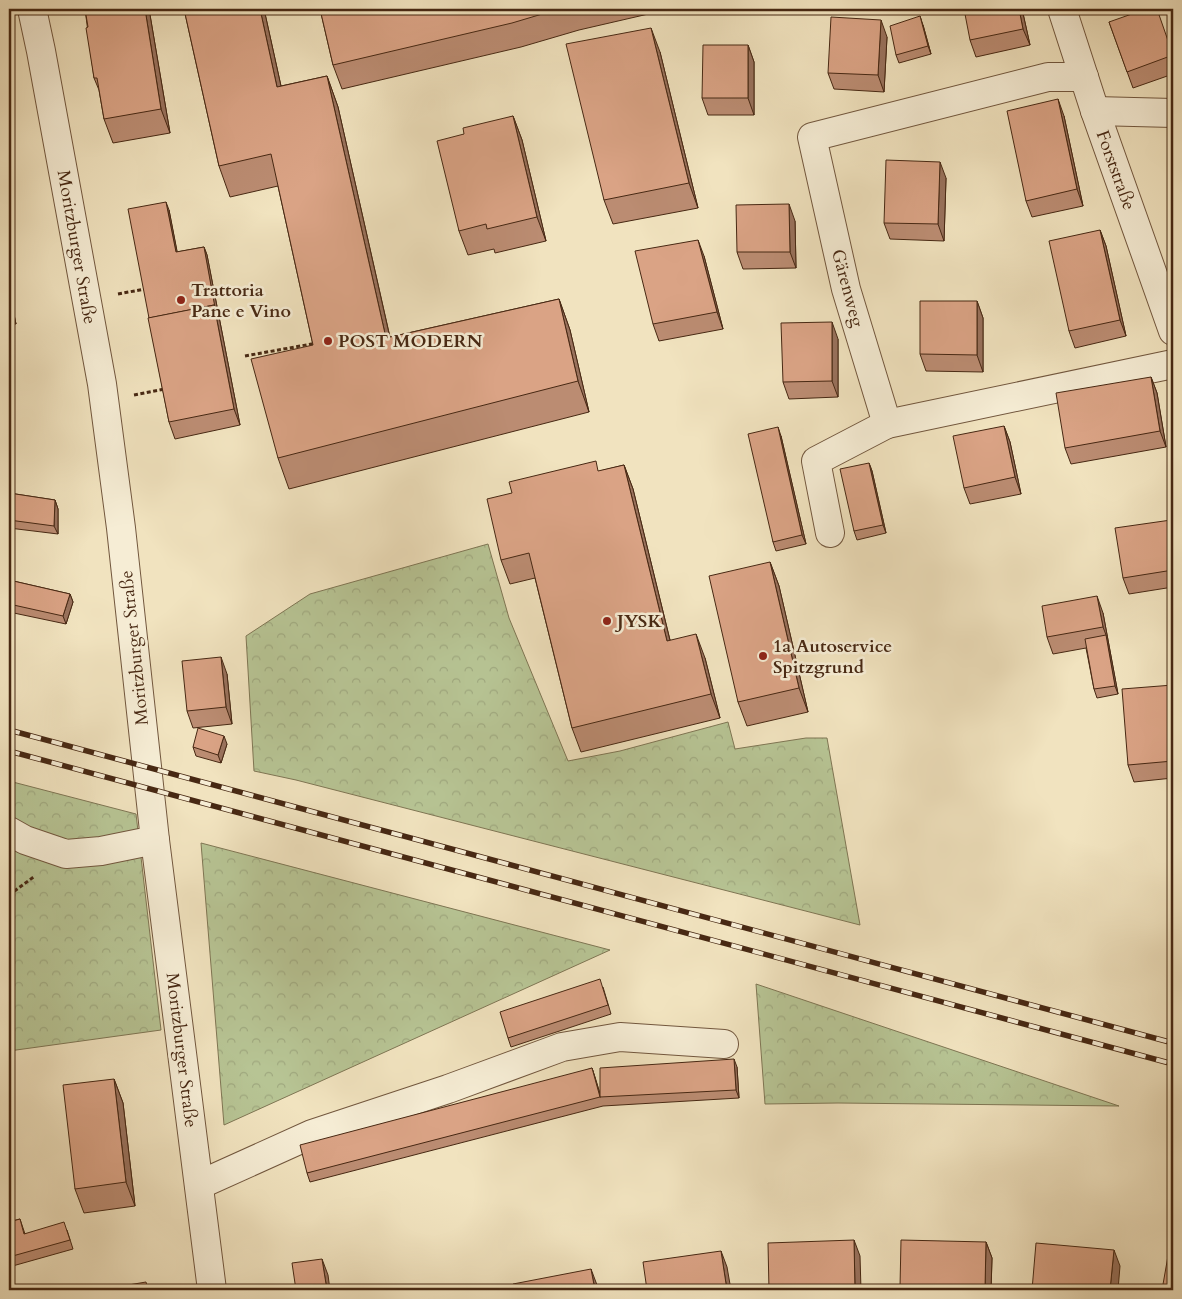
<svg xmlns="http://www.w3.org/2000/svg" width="1182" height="1299" viewBox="0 0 1182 1299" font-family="Cardo,serif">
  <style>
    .forest { fill: url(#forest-crowns); stroke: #7f7654 }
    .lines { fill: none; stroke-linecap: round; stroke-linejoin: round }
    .minor-casing { stroke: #72573e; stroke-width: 30 }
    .path { stroke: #472813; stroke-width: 3; stroke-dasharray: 4 2.5; stroke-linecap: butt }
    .minor { stroke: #f6edd5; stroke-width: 28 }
    .rail-casing { stroke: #472813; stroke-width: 5.5 }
    .rail { stroke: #f6edd5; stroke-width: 4; stroke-dasharray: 11; stroke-linecap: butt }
    .wall { fill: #bb8c72; stroke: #472813 }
    .shaded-wall { fill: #99725d; stroke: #472813 }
    .building { fill: #daa385; stroke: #472813 }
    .poi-dot { fill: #8f2418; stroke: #f6edd5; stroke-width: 2 }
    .labels { text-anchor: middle; stroke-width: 5; stroke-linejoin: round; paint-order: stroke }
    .street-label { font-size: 18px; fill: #472813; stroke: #f6edd5 }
    .poi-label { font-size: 18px; font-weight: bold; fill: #472813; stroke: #f6edd5; text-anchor: start }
  </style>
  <defs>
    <pattern id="forest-crowns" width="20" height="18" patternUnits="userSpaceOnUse" patternTransform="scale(1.25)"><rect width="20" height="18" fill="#b7c494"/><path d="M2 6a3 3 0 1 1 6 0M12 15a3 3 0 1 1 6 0" fill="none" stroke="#9fa87f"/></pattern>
  </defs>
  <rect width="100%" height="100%" fill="#f1e3bf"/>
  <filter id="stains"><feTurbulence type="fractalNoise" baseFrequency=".004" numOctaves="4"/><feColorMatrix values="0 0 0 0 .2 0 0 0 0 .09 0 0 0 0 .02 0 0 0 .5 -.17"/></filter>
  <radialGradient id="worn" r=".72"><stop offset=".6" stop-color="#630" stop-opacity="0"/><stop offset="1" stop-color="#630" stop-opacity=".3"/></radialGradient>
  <g class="forest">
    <polygon points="488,544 509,618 568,761 620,751 728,722 735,749 806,738 827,738 860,925 296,780 254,771 246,636 310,594"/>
    <polygon points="9,781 136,814 161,1030 9,1051"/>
    <polygon points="201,843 610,950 224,1125"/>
    <polygon points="756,984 1119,1106 838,1103 765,1104"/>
  </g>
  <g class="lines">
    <g class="minor-casing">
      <g id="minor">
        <polyline points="32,9 41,51 102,384 121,528 155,840 212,1290"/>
        <polyline points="1062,9 1095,111 1173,331"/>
        <polyline points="1084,77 1048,77 812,137 846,289 887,424 1173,364"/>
        <polyline points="1095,111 1173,113"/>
        <polyline points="830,533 816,461 887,424"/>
        <polyline points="9,831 25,840 66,854 101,851 155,840"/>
        <polyline points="199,1185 312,1134 448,1089 562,1047 620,1037 724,1044"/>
      </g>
    </g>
    <g class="path">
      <polyline points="118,294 145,289"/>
      <polyline points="245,356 317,343"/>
      <polyline points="134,395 165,389"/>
      <polyline points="9,895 35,876"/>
    </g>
    <use href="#minor" class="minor"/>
    <g class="rail-casing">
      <g id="rail">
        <polyline points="9,730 1173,1043"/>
        <polyline points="9,751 1173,1064"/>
      </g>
    </g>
    <use href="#rail" class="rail"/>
  </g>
  <g class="wall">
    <polygon points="85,9 149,9 170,133 113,143 104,119 99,90 94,78"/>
    <polygon points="184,9 264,9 281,86 327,76 338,107 390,337 559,299 570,330 589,412 289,489 278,458 313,345 278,186 230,197 219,166"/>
    <polygon points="320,9 670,9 579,30 521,47 342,89 333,65"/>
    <polygon points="1022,9 1030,45 976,57 970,40"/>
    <polygon points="1109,22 1173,53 1173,74 1133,88"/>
    <polygon points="923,25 931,54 899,63 896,55"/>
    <polygon points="887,37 884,92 834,89 828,73"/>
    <polygon points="748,45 754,62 754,115 708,115 702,98"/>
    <polygon points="660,52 698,208 613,224 604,200"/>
    <polygon points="513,116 522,140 546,241 495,253 494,249 468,255 459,231 464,134"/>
    <polygon points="1064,116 1083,206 1032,217 1026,201"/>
    <polygon points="946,178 944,241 890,239 884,223"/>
    <polygon points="169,210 177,252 204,247 207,255 240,425 175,439 169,422 149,318"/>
    <polygon points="795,221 796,268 743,269 737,252"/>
    <polygon points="1100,230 1106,246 1126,336 1075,348 1069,331"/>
    <polygon points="704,256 723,329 659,341 653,324"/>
    <polygon points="9,291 16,324 9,325"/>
    <polygon points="977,301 983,318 983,372 926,371 920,354"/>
    <polygon points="838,339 838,397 789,399 783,382"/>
    <polygon points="1151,377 1157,393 1166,447 1071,464 1065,448"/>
    <polygon points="1004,426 1010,442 1021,494 970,504 964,488"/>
    <polygon points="781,436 806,544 776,551 773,542"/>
    <polygon points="869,463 872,471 886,533 857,540 854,531"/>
    <polygon points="624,465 633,489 670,640 705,658 720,718 581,752 572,728 535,578 510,584 501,560 600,471"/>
    <polygon points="9,493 55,500 58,509 58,534 9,528"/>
    <polygon points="1173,525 1173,587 1129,594 1123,578"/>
    <polygon points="770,562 779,586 808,712 747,726 738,702"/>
    <polygon points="9,580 70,594 73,602 66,624 9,612"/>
    <polygon points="1103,613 1118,694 1097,698 1094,689 1086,648 1053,654 1047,637"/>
    <polygon points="227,674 232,724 193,728 187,711"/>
    <polygon points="1173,685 1173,778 1134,782 1128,765"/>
    <polygon points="227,744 221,763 196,756 193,747"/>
    <polygon points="603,987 611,1014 511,1047 508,1038"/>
    <polygon points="737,1067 739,1098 603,1106 310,1182 307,1173 592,1068 600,1094"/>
    <polygon points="114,1079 123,1103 135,1206 84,1213 75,1189"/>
    <polygon points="20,1219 25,1234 67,1230 73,1249 9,1267 9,1222"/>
    <polygon points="986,1242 992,1258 991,1290 901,1290 900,1287"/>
  </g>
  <g class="shaded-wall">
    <polygon points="145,9 149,9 170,133 161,109"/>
    <polygon points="260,9 264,9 288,118 277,87"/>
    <polygon points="1019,9 1022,9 1030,45 1023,29"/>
    <polygon points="920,16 923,25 931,54 928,46"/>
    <polygon points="881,20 887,37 884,92 878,75"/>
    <polygon points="651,28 660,52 698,208 689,183"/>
    <polygon points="748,45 754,62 754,115 748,98"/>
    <polygon points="327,76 338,107 397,369 386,338"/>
    <polygon points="1058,99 1064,116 1083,206 1077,189"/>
    <polygon points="513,116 522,140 546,241 537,217"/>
    <polygon points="940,162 946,178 944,241 938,224"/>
    <polygon points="166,202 169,210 179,261 176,252"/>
    <polygon points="789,204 795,221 796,268 790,252"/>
    <polygon points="1100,230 1106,246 1126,336 1120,320"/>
    <polygon points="698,240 704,256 723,329 717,312"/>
    <polygon points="204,247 207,255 240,425 234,409 214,305"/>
    <polygon points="9,291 16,324 9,305"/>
    <polygon points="559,299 570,330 589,412 578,381"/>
    <polygon points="977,301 983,318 983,372 977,355"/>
    <polygon points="832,322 838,339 838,397 832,381"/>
    <polygon points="1151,377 1157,393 1166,447 1160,431"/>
    <polygon points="1004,426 1010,442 1021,494 1015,477"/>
    <polygon points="778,427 781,436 806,544 802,535"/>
    <polygon points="869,463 872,471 886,533 883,525"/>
    <polygon points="624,465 633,489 676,665 667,641"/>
    <polygon points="55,500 58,509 58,534 54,526"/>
    <polygon points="770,562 779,586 808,712 799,688"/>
    <polygon points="70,594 73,602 66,624 63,616"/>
    <polygon points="1097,596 1103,613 1118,694 1115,686 1106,635 1103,627"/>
    <polygon points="696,634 705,658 720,718 711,694"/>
    <polygon points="221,657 227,674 232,724 226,707"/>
    <polygon points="224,736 227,744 221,763 218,755"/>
    <polygon points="734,1059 737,1067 739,1098 736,1090"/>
    <polygon points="592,1068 595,1077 601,1097 600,1097"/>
    <polygon points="114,1079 123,1103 135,1206 126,1182"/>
    <polygon points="854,1240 860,1256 861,1290 855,1290"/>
    <polygon points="986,1242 992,1258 991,1290 985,1290 985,1289"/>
    <polygon points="1114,1250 1120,1266 1118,1290 1110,1290"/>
    <polygon points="721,1251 727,1267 731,1290 727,1290"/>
    <polygon points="322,1259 328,1275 330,1290 327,1290"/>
    <polygon points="591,1269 597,1285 598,1290 595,1290"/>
  </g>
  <g class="building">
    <polygon points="85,9 145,9 161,109 104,119 97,78 94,78 86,28 88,27"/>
    <polygon points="184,9 260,9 277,87 327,76 386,338 559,299 578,381 278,458 251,359 313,345 271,154 219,166"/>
    <polygon points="320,9 559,9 512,23 333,65"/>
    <polygon points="964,9 1019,9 1023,29 970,40"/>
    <polygon points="1146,9 1157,9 1173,55 1127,72 1109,22"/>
    <polygon points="920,16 928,46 896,55 890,26"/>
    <polygon points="831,17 881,20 878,75 828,73"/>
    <polygon points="651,28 689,183 604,200 566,44"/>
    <polygon points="703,45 748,45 748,98 702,98"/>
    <polygon points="1058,99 1077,189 1026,201 1007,111"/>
    <polygon points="513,116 537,217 487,229 486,224 459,231 437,141 464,134 463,128"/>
    <polygon points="886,160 940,162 938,224 884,223"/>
    <polygon points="166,202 176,252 204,247 216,313 214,305 149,318 128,209"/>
    <polygon points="789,204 790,252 737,252 736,205"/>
    <polygon points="1100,230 1120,320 1069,331 1049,241"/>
    <polygon points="698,240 717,312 653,324 635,251"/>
    <polygon points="920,301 977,301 977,355 920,354"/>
    <polygon points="214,305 234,409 169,422 148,318"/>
    <polygon points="832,322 832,381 783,382 781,323"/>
    <polygon points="1151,377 1160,431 1065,448 1056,393"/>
    <polygon points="1004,426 1015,477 964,488 953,436"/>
    <polygon points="778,427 802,535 773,542 748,434"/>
    <polygon points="596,461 598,471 624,465 667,641 696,634 711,694 572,728 529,553 501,560 487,499 512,493 509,482"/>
    <polygon points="869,463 883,525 854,531 840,469"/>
    <polygon points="9,493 55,500 54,526 9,520"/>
    <polygon points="1171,520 1173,532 1173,570 1123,578 1115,528"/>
    <polygon points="770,562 799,688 738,702 709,576"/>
    <polygon points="9,580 70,594 63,616 9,604"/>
    <polygon points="1097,596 1103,627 1047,637 1042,606"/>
    <polygon points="1106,635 1115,686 1094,689 1085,639"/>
    <polygon points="221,657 226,707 187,711 182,661"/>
    <polygon points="1173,685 1173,761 1128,765 1122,689"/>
    <polygon points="198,728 224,736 218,755 193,747"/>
    <polygon points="600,979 608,1005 508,1038 500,1012"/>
    <polygon points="734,1059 736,1090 600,1097 307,1173 300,1145 592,1068 600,1097 600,1068"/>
    <polygon points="114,1079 126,1182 75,1189 63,1085"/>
    <polygon points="20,1219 24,1234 64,1222 70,1240 9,1257 9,1222"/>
    <polygon points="854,1240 855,1290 769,1290 768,1243"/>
    <polygon points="901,1240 986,1242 985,1289 900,1287"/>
    <polygon points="1036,1243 1114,1250 1110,1290 1032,1290"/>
    <polygon points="721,1251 727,1290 647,1290 643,1262"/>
    <polygon points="1168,1256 1173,1257 1173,1290 1162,1290"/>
    <polygon points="322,1259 327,1290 296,1290 292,1263"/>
    <polygon points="591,1269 595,1290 514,1290 513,1284"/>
    <polygon points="146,1282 148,1290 99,1290"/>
  </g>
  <g class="poi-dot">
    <circle cx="181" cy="300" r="5"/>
    <circle cx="328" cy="341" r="5"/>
    <circle cx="607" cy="621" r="5"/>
    <circle cx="763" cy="656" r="5"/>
  </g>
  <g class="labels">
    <g class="street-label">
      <text transform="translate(1116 170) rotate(70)" y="6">Forststraße</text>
      <text transform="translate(77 247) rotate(80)" y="6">Moritzburger Straße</text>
      <text transform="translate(848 288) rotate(75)" y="6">Gärenweg</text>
      <text transform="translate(134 648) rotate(-96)" y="6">Moritzburger Straße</text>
      <text transform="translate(182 1050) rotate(83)" y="6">Moritzburger Straße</text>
    </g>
    <g class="poi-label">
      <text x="191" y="296">Trattoria<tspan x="191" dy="21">Pane e Vino</tspan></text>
      <text x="338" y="347">POST MODERN</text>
      <text x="617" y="627">JYSK</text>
      <text x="773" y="652">1a Autoservice<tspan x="773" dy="21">Spitzgrund</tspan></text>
    </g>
  </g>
  <rect width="1182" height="1299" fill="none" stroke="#f1e3bf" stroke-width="30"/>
  <rect x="10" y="10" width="1162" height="1279" fill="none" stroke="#472813" stroke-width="2.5"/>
  <rect x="15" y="15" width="1152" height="1269" fill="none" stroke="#472813"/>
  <rect width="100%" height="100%" filter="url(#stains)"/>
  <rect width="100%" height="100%" fill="url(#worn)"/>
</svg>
